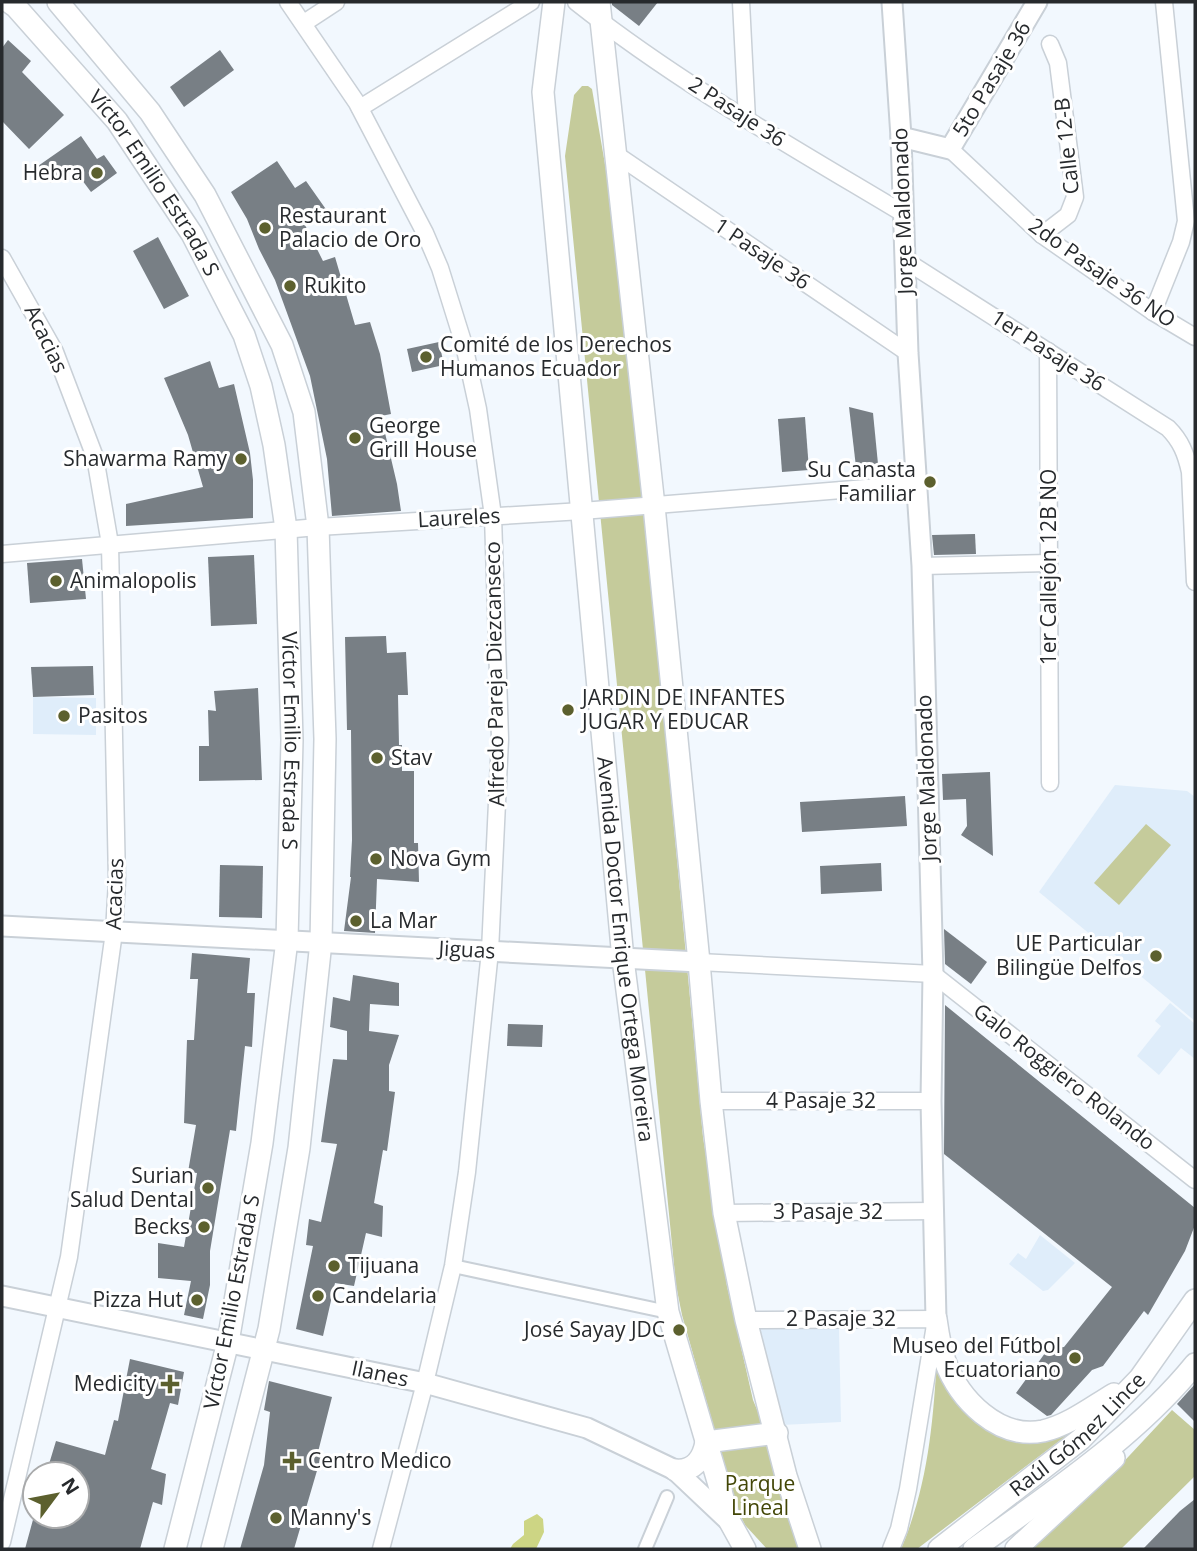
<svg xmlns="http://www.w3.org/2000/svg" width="1197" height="1551" viewBox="0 0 1197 1551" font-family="'Open Sans',sans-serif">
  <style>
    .built { fill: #dfedfa }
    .green { fill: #c5cb9b }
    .water { fill: #cdd584 }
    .building { fill: #787f85 }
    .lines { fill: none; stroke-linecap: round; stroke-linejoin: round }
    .pedestrian-casing { stroke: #c9d0d7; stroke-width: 16 }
    .minor-casing { stroke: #c9d0d7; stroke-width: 19 }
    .tertiary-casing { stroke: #c9d0d7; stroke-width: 23 }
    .secondary-casing { stroke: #c9d0d7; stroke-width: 24 }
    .pedestrian { stroke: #fff; stroke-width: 12 }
    .minor { stroke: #fff; stroke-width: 16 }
    .tertiary { stroke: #fff; stroke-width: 19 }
    .secondary { stroke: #fff; stroke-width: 21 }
    .poi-dot { fill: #5c602e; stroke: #fff; stroke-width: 2.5 }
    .labels { text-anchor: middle; stroke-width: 6; stroke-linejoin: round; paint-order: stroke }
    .street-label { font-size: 21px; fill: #272a2d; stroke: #fff }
    .poi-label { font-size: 21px; fill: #272a2d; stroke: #fff; text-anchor: start }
    .park-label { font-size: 21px; fill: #424606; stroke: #fff }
  </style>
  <rect width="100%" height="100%" fill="#f2f8fe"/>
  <g class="built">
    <polygon points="33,697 96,698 96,735 33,734"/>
    <polygon points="1115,785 1187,791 1195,797 1195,1021 1039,892"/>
    <polygon points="1170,1003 1195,1024 1195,1059 1181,1048 1159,1075 1137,1056 1161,1026 1155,1021"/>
    <polygon points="1040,1235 1075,1263 1048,1290 1043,1291 1009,1264 1018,1253 1026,1259"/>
    <polygon points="756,1328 839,1329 841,1422 782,1425"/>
  </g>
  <g class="green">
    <polygon points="582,86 588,86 592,89 620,251 703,1137 727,1286 753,1400 775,1453 799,1532 797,1549 767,1549 745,1525 737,1509 682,1315 676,1285 565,156 574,95"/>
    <polygon points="1146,824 1171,845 1119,905 1094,883"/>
    <path d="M937,1357L985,1426L1094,1418L1058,1442L917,1549H901C928,1485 933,1425 937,1357Z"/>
    <polygon points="1172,1410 1195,1430 1195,1476 1121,1549 1029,1549 1115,1471"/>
  </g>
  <polygon class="water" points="537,1514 543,1519 544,1532 536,1549 510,1549 513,1544 524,1535 524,1521"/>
  <g class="building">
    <polygon points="612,2 658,2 639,26 612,5"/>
    <polygon points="8,40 31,61 22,72 64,115 29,149 2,121 2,48"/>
    <polygon points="220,50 234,70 184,107 170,87"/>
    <polygon points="81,136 97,159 104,155 117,173 91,192 73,168 51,183 38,166"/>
    <polygon points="277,161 295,188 306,181 330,215 305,225 323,261 335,257 355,325 370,322 380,354 391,414 381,416 397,484 401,511 332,516 327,459 310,376 275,280 259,249 247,219 231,192"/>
    <polygon points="158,237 189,296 164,309 133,251"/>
    <polygon points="439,342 444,365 412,372 407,349"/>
    <polygon points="210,361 219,388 234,384 250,453 253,480 253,518 126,526 126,504 203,487 188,435 164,378"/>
    <polygon points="849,407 873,413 878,464 856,467"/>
    <polygon points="805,417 809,470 782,472 778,419"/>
    <polygon points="975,534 976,554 934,555 932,535"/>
    <polygon points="254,555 257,624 211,626 208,557"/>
    <polygon points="82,559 86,599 30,603 27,563"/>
    <polygon points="386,636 387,653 406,652 408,695 398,695 399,745 402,745 402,771 414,771 414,843 418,843 419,882 377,879 375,933 344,931 351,877 350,877 352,840 351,730 347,730 345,637"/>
    <polygon points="93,666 94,695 33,697 31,667"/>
    <polygon points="258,688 262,780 199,781 199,746 209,746 208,710 216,711 214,691"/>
    <polygon points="990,772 993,856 961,835 967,826 966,799 943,800 942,774"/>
    <polygon points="905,796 907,826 802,832 800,802"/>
    <polygon points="881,863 882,891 821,894 820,866"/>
    <polygon points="220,865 263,866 262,918 219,917"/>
    <polygon points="944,929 987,962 971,984 945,964"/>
    <polygon points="192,953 250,958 247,993 255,993 252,1047 245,1046 236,1131 230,1130 210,1251 210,1285 203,1319 184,1315 191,1281 158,1278 158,1243 184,1247 197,1173 188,1172 196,1125 184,1123 187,1040 194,1040 198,979 190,979"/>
    <polygon points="353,975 399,983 399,1006 370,1004 369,1031 399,1035 389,1065 389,1091 395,1092 387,1151 383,1150 374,1203 383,1206 382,1237 366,1233 354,1286 335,1283 323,1336 296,1329 313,1246 306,1245 309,1219 321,1222 337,1144 321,1142 333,1059 347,1060 347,1031 330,1027 333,997 350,1001"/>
    <polygon points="945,1005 1195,1208 1195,1225 1185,1251 1148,1315 1144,1311 1103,1366 1092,1370 1051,1415 1047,1416 1016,1393 1048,1349 1064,1347 1112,1287 944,1154"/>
    <polygon points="508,1024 543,1025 542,1047 507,1046"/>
    <polygon points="130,1359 184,1372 178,1405 170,1403 151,1469 166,1474 162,1505 153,1502 140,1549 25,1549 34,1516 77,1516 77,1474 46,1474 56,1441 105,1455 114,1420 118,1421"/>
    <polygon points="269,1381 332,1397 317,1456 321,1457 294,1549 240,1549 264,1465 270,1412 264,1410"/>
    <polygon points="1195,1384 1195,1422 1177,1404"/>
    <polygon points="1195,1499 1195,1549 1143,1549 1180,1511"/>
  </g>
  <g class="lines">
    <g class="pedestrian-casing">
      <g id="pedestrian">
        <polyline points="453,1266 668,1312"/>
        <polyline points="645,1549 667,1497"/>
      </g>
    </g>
    <g class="minor-casing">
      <g id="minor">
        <polyline points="288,2 357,103 425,233 440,268 464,345 478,409 493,516 500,739 490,951 467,1172 453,1266 425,1383 381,1549"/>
        <path d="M576,2C677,82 794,148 904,214"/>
        <polyline points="741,2 747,120"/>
        <polyline points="304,23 336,2"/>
        <polyline points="360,108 531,2"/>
        <polyline points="950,149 1042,235 1153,312 1195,337"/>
        <polyline points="617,155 908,353"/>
        <polyline points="1042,235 1068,215 1075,197 1058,63 1050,44"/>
        <polyline points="2,258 55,352 95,457 110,544 117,881 114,932 69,1257 2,1542"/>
        <path d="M906,261L1168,428C1181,441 1186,454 1190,472L1195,582"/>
        <polyline points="1153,312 1181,242 1186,221 1164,2"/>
        <polyline points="1048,351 1050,783"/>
        <polyline points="2,554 318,527 582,511 915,484"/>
        <polyline points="922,566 1049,563"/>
        <polyline points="699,962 933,974 1195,1180"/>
        <polyline points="711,1101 931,1101"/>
        <polyline points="724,1213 933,1211"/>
        <polyline points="746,1320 936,1319 908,1489 899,1529 891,1549"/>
      </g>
    </g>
    <g class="tertiary-casing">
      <g id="tertiary">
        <polyline points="892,2 901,137 908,353 922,566 933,974 931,1101 936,1319"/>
        <polyline points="901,137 950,149 1037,2"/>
        <polyline points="2,926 699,962"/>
        <polyline points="2,1296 425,1383 587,1428 675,1470 730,1522"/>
      </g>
    </g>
    <g class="secondary-casing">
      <g id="secondary">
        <path id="s1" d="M9,2L16,7L117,121L192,234L244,335L261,386L274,445L286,529L292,740L287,940L262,1143L228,1342L175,1549"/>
        <polyline points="58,2 150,112 205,195 282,345 304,412 318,527 325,739 321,942 299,1148 269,1329 212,1549"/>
        <path id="s2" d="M554,2L543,92L623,959L668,1312L730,1522L745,1549"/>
        <polyline points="599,2 654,506 699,962 711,1101 724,1213 746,1320 786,1476 810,1549"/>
        <path d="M936,1319C938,1333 940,1348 945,1361C959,1399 998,1440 1043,1431C1069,1425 1092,1407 1114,1394"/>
        <polyline points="706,1442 777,1433"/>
        <path d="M675,1470C694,1472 703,1459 706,1442"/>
        <path id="s3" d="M939,1549L1081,1439L1140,1378L1195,1300"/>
        <path d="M974,1549C1050,1493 1135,1438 1195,1364"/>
        <polyline points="1016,1549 1114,1458"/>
      </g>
    </g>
    <use href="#pedestrian" class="pedestrian"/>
    <use href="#minor" class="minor"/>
    <use href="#tertiary" class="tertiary"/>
    <use href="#secondary" class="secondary"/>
  </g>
  <g class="poi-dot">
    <circle cx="97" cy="173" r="7"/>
    <circle cx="265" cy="228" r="7"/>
    <circle cx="290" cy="286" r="7"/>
    <circle cx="426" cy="357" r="7"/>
    <circle cx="355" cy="438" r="7"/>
    <circle cx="241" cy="459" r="7"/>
    <circle cx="930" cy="482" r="7"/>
    <circle cx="56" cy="581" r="7"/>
    <circle cx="568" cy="710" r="7"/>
    <circle cx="64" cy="716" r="7"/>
    <circle cx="377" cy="758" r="7"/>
    <circle cx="376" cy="859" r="7"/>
    <circle cx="356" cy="921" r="7"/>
    <circle cx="1156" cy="956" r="7"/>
    <circle cx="208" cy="1188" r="7"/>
    <circle cx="204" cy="1227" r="7"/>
    <circle cx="334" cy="1266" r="7"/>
    <circle cx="318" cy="1296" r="7"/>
    <circle cx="197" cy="1300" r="7"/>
    <circle cx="679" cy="1330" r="7"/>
    <circle cx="1075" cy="1358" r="7"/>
    <path d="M166.5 1373.5h7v7h7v7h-7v7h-7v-7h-7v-7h7z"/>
    <path d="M288.5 1450.5h7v7h7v7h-7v7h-7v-7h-7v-7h7z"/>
    <circle cx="276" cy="1518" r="7"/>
  </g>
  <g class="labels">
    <g class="street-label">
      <text transform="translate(992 79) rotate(-59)" y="7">5to Pasaje 36</text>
      <text transform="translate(737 112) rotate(33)" y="7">2 Pasaje 36</text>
      <text transform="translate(1067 146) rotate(-96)" y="7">Calle 12-B</text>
      <text dy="7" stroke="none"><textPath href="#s1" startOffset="233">Víctor Emilio Estrada S</textPath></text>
      <text transform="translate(903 211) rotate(-92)" y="7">Jorge Maldonado</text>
      <text transform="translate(762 254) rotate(34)" y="7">1 Pasaje 36</text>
      <text transform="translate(1102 273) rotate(35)" y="7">2do Pasaje 36 NO</text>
      <text transform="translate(46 339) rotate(64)" y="7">Acacias</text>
      <text transform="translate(1048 351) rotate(33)" y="7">1er Pasaje 36</text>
      <text transform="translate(459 518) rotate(-3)" y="7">Laureles</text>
      <text transform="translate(1049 567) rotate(-90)" y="7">1er Callejón 12B NO</text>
      <text transform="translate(495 674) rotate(-91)" y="7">Alfredo Pareja Diezcanseco</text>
      <text dy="7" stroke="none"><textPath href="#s1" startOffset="821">Víctor Emilio Estrada S</textPath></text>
      <text transform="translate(927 778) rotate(-92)" y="7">Jorge Maldonado</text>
      <text transform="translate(115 894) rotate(-88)" y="7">Acacias</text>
      <text dy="7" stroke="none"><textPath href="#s2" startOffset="952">Avenida Doctor Enrique Ortega Moreira</textPath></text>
      <text transform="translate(467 950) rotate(3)" y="7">Jiguas</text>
      <text transform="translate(1064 1077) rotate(38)" y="7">Galo Roggiero Rolando</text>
      <text x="821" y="1108">4 Pasaje 32</text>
      <text x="828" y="1219">3 Pasaje 32</text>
      <text transform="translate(232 1302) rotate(-79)" y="7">Víctor Emilio Estrada S</text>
      <text x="841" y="1326">2 Pasaje 32</text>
      <text transform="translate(380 1374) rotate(12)" y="7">Ilanes</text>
      <text dy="7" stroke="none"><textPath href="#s3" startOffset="180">Raúl Gómez Lince</textPath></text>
    </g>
    <g class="poi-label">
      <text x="83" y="180" text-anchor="end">Hebra</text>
      <text x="279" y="223">Restaurant<tspan x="279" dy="24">Palacio de Oro</tspan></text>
      <text x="304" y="293">Rukito</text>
      <text x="440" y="352">Comité de los Derechos<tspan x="440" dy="24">Humanos Ecuador</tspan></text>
      <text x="369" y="433">George<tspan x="369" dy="24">Grill House</tspan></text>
      <text x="227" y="466" text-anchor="end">Shawarma Ramy</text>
      <text x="916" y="477" text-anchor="end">Su Canasta<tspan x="916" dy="24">Familiar</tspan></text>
      <text x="70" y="588">Animalopolis</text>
      <text x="582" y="705">JARDIN DE INFANTES<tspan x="582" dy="24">JUGAR Y EDUCAR</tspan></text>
      <text x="78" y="723">Pasitos</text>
      <text x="391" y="765">Stav</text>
      <text x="390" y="866">Nova Gym</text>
      <text x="370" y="928">La Mar</text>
      <text x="1142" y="951" text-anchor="end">UE Particular<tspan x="1142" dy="24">Bilingüe Delfos</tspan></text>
      <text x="194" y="1183" text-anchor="end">Surian<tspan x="194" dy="24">Salud Dental</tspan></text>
      <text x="190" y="1234" text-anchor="end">Becks</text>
      <text x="348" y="1273">Tijuana</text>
      <text x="332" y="1303">Candelaria</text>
      <text x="183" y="1307" text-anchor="end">Pizza Hut</text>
      <text x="665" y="1337" text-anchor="end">José Sayay JDC</text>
      <text x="1061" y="1353" text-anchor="end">Museo del Fútbol<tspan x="1061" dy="24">Ecuatoriano</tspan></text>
      <text x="156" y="1391" text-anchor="end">Medicity</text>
      <text x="308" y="1468">Centro Medico</text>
      <text x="290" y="1525">Manny's</text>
    </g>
    <g class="park-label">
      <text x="760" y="1491">Parque<tspan x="760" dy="24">Lineal</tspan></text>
    </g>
  </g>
  <rect width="1197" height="1551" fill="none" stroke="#272a2d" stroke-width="7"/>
  <g transform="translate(56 1495) rotate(58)"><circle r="33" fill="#ffffff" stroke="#a9aaab" stroke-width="2"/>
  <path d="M0-5L12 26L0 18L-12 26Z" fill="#5c602e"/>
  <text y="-10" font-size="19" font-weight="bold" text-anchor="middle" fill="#272a2d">N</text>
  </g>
</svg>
